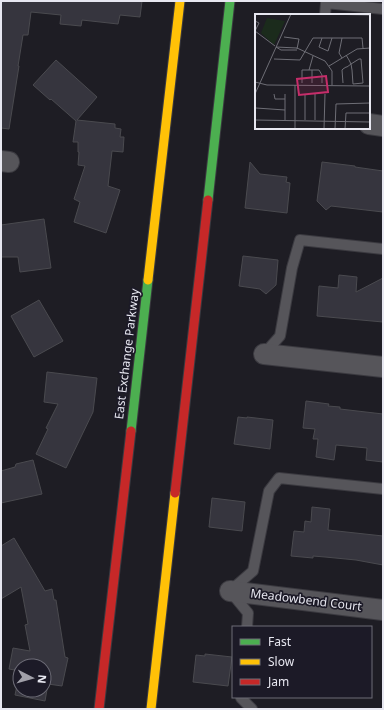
<svg xmlns="http://www.w3.org/2000/svg" width="384" height="710" viewBox="0 0 384 710" font-family="'Noto Sans',sans-serif">
  <style>
    .building { fill: #36353e; stroke: #4a4a4f; fill-rule: evenodd }
    .lines { fill: none; stroke-linecap: round; stroke-linejoin: round }
    .lane-casing { stroke: #3b3a40; stroke-width: 12 }
    .street-casing { stroke: #3b3a40; stroke-width: 22 }
    .fast-casing { stroke: #3b3a40; stroke-width: 11 }
    .slow-casing { stroke: #3b3a40; stroke-width: 11 }
    .jam-casing { stroke: #3b3a40; stroke-width: 11 }
    .lane { stroke: #56555a; stroke-width: 10 }
    .street { stroke: #56555a; stroke-width: 20 }
    .fast { stroke: #4caf50; stroke-width: 9 }
    .slow { stroke: #ffc107; stroke-width: 9 }
    .jam { stroke: #c62828; stroke-width: 9 }
    .labels { text-anchor: middle; stroke-width: 3.5; stroke-linejoin: round; paint-order: stroke }
    .street-label { font-size: 12px; fill: #e7e7f0; stroke: #1c1a27 }
    .inset-road { fill: none; stroke: #6e6e76; stroke-width: 1 }
    .view { fill: #c62d6a; fill-opacity: 0.15; stroke: #c62d6a; stroke-width: 2 }
    .inset-edge { fill: none; stroke: #e7e7f0; stroke-width: 2 }
  </style>
  <rect width="100%" height="100%" fill="#1e1d24"/>
  <g class="building">
    <polygon points="1,1 142,1 140,17 120,15 118,24 82,20 81,26 60,24 61,15 31,12 28,35 23,35 18,66 19,66 9,129 1,128"/>
    <polygon points="56,60 97,97 77,120 115,124 115,128 121,129 120,137 124,137 123,152 112,151 108,186 120,190 106,233 74,222 80,202 74,199 85,166 78,165 79,152 78,152 78,142 73,142 76,121 51,99 50,100 33,85"/>
    <polygon points="250,162 260,174 287,177 286,182 290,183 287,213 245,208"/>
    <polygon points="322,162 355,166 355,167 383,171 383,212 331,206 326,210 317,201"/>
    <polygon points="44,219 51,268 20,272 18,257 1,257 1,225"/>
    <polygon points="243,256 278,260 276,285 266,294 260,289 239,286"/>
    <polygon points="339,275 357,277 356,292 383,278 383,322 317,316 319,286 338,288"/>
    <polygon points="39,300 63,341 34,357 11,316"/>
    <polygon points="47,372 97,378 93,412 66,468 36,454 48,429 46,428 58,404 44,402"/>
    <polygon points="306,401 329,404 328,406 340,407 340,409 383,414 383,462 366,460 367,448 336,445 334,460 316,457 318,439 313,439 315,429 303,428"/>
    <polygon points="238,417 247,418 247,417 273,420 270,449 234,444"/>
    <polygon points="33,460 42,494 1,503 1,471 15,467 16,464"/>
    <polygon points="212,498 245,502 242,531 209,527"/>
    <polygon points="312,507 330,509 328,530 383,536 383,565 356,560 325,557 313,556 313,558 291,556 294,531 304,532 305,521 311,522"/>
    <path d="M14,538L45,591L52,589L54,600H56L65,657L68,658L62,686L48,684L45,701L15,695L20,671L9,669L13,648L30,651L25,625L28,624L21,587L1,599V546ZM20,666H44V690H20Z"/>
    <polygon points="205,654 232,657 228,686 193,682 196,655 205,656"/>
  </g>
  <g class="lines">
    <g class="lane-casing">
      <g id="lane">
        <polyline points="325,15 326,3 383,9"/>
        <polyline points="264,354 280,336 292,268 300,240 383,249"/>
        <polyline points="247,627 248,613 230,591 253,571 269,491 279,478 383,489"/>
        <polyline points="242,697 241,698 252,709"/>
      </g>
    </g>
    <g class="street-casing">
      <g id="street">
        <polyline points="369,124 383,126"/>
        <polyline points="1,161 9,162"/>
        <polyline points="264,354 383,367"/>
        <polyline points="230,591 383,610"/>
      </g>
    </g>
    <g class="fast-casing">
      <g id="fast">
        <polyline points="208,200 230,1"/>
        <polyline points="131,431 148,280"/>
      </g>
    </g>
    <g class="slow-casing">
      <g id="slow">
        <polyline points="148,280 180,1"/>
        <polyline points="151,709 175,493"/>
      </g>
    </g>
    <g class="jam-casing">
      <g id="jam">
        <polyline points="175,493 208,200"/>
        <polyline points="99,709 131,431"/>
      </g>
    </g>
    <use href="#lane" class="lane"/>
    <use href="#street" class="street"/>
    <use href="#fast" class="fast"/>
    <use href="#slow" class="slow"/>
    <use href="#jam" class="jam"/>
  </g>
  <g class="labels">
    <g class="street-label">
      <text transform="translate(127 354) rotate(-83)" y="4">East Exchange Parkway</text>
      <text transform="translate(306 600) rotate(7)" y="4">Meadowbend Court</text>
    </g>
  </g>
  <g transform="translate(255 14)">
    <rect width="115" height="115" fill="#1e1d24"/>
    <path d="M12,4L30,7L19,31L6,19Z" fill="#1b2b1c"/>
    <path class="inset-road" d="M66,0L115,1M0,7L4,9L0,17M0,17L20,32M29,23L44,25L42,35M67,24L64,33L73,37L77,24M87,24L84,39L87,44M21,33L42,34L70,47L77,57V71M21,33L26,36H42M19,45L45,46L58,24H107L108,34M74,52L102,35L115,34M54,56L58,42M0,68L12,71L115,72M47,69V56H64L67,61V69M57,69V56M88,69L87,56L88,55L91,53H92L96,50L104,45H106L108,69L98,70L97,56L96,50L94,46L91,41M0,80L36,0M19,80L20,85H30M1,94L30,96M0,106L115,108M30,106V80M50,106V80M60,106V80M40,115V71M69,115L70,80M80,115L81,90L115,89M90,115L91,99H115"/>
    <path class="view" d="M71,62L73,78L44,81L42,65Z"/>
    <rect width="115" height="115" class="inset-edge"/>
  </g>
  <rect width="384" height="710" fill="none" stroke="#e7e7f0" stroke-width="4"/>
  <rect x="232" y="626" width="140" height="72" fill="#1c1a27" stroke="#6d6c77"/>
  <rect x="240" y="639" width="20" height="6" fill="#4caf50" stroke="#6d6c77"/>
  <text x="268" y="646" font-size="12" fill="#e7e7f0">Fast</text>
  <rect x="240" y="659" width="20" height="6" fill="#ffc107" stroke="#6d6c77"/>
  <text x="268" y="666" font-size="12" fill="#e7e7f0">Slow</text>
  <rect x="240" y="679" width="20" height="6" fill="#c62828" stroke="#6d6c77"/>
  <text x="268" y="686" font-size="12" fill="#e7e7f0">Jam</text>
  <g transform="translate(32 678) rotate(96)"><circle r="19" fill="#1c1a27" stroke="#6d6c77"/>
  <path d="M0-3L7 15L0 10L-7 15Z" fill="#a1a0a9"/>
  <text y="-6" font-size="11" font-weight="bold" text-anchor="middle" fill="#e7e7f0">N</text>
  </g>
</svg>
